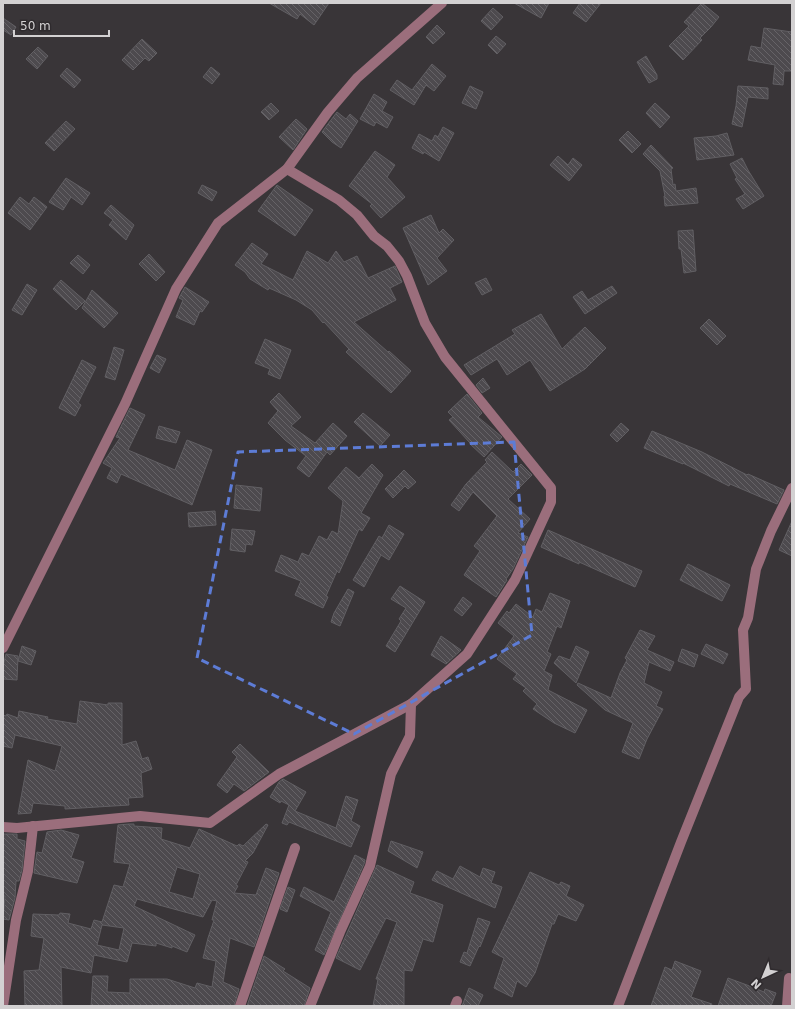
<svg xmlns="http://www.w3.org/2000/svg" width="795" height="1009" viewBox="0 0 795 1009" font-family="'DejaVu Sans',sans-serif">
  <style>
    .building { fill: url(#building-back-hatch); stroke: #615f63; fill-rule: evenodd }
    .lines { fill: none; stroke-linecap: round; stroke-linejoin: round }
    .minor { stroke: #9b6e7c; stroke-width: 10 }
    .marked { fill: none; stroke: #5d7cd6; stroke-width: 3; stroke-dasharray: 8 5; stroke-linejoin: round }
  </style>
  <defs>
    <pattern id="building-back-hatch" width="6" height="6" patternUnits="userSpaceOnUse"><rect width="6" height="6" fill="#4d4a4e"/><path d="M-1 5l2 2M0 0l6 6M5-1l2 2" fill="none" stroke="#666367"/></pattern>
  </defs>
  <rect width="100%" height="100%" fill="#393538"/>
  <g class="building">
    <polygon points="269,3 329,3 314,25 300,14 297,19"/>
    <polygon points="514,3 549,3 541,18"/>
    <polygon points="580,3 601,3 586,22 573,13"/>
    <polygon points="702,3 719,17 711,27 700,38 702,40 683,60 669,46 689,26 684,22"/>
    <polygon points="493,8 503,17 491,30 481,21"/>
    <polygon points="3,18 16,27 11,35 3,30"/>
    <polygon points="437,25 445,33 433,44 426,37"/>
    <polygon points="764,28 792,32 792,71 784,71 783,85 773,84 775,65 748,60 751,46 761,48"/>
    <polygon points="496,36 506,44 497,54 488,45"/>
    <polygon points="142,39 157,53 149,61 145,58 133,70 122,60"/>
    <polygon points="38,47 48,56 37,69 26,59"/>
    <polygon points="646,56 657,75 657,79 649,83 637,62"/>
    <polygon points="432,64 446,76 434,91 426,85 414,105 390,90 397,80 412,90"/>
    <polygon points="211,67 220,74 212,84 203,77"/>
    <polygon points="67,68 81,80 74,88 60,76"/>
    <polygon points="470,86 483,92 476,109 462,103"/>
    <polygon points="738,86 768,88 768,99 748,97 742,127 732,124 736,106"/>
    <polygon points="374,94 387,102 382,111 393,117 387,128 376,122 374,126 360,119"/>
    <polygon points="271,103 279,111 269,120 261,112"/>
    <polygon points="655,103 670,117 660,128 646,113"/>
    <polygon points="337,112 346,119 350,114 358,121 341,148 332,142 322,132"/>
    <polygon points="296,119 307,129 293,150 279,137"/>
    <polygon points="66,121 75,129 54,151 45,143"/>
    <polygon points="443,127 454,133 439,161 424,152 423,154 412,148 419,134 432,141 435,135 438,137"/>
    <polygon points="628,131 641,144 632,153 619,140"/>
    <polygon points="727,133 734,155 697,160 694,138 716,136"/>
    <polygon points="651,145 673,168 671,169 673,185 675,184 676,191 696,188 698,203 665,206 664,196 665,196 660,171 643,154"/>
    <polygon points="375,151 395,165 387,177 405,197 381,218 370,206 372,204 349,186"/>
    <polygon points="558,156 568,165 573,158 582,165 569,181 550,165"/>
    <polygon points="742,158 748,170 764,196 743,209 736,199 745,194 735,179 737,178 730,164"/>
    <polygon points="66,178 90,193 82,205 71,197 63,210 49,202"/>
    <polygon points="202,185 217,192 212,201 198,193"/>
    <polygon points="277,185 313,210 295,236 258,211"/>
    <polygon points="20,197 29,204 34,197 47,207 30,230 8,213"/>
    <polygon points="111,205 134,225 126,240 109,225 113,220 104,213"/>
    <polygon points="431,215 439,233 443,229 454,240 437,258 447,271 428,285 403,228"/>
    <polygon points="693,230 696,271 684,273 681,249 679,249 678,231"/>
    <polygon points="252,243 268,254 261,264 293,280 307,251 328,263 336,251 344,262 357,256 368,278 395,266 402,282 390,288 396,300 354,322 388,352 389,351 411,371 391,393 346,352 349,349 324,322 323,323 312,310 296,300 269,288 268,290 250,279 245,272 235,265"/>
    <polygon points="149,254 165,272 156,281 139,264"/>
    <polygon points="78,255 90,265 83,274 70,263"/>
    <polygon points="486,278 492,290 482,295 475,283"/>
    <polygon points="61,280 85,301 76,310 53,289"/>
    <polygon points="27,284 37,290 22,315 12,310"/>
    <polygon points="612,286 617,293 585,314 573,297 582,291 588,300"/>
    <polygon points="185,287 209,302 202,312 200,311 194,325 176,317 183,300 179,298"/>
    <polygon points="92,290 118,313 104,328 82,308"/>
    <polygon points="541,314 562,349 585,327 606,348 585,369 550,391 530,360 507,375 497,359 471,375 464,365 515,334 512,330"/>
    <polygon points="709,319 726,336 717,345 700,328"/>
    <polygon points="265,339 291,350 280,379 268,374 270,369 255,363"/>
    <polygon points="114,347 124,350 115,380 105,377"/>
    <polygon points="157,355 166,359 159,373 150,368"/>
    <polygon points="82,360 96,367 78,403 81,405 75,416 59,408"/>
    <polygon points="483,378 490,388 482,393 476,385"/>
    <polygon points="279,393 301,417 291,426 315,443 333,423 347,436 330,455 327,452 309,477 297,468 306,456 285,440 268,423 278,411 270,402"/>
    <polygon points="467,394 482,413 478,417 502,437 484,457 470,444 470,443 449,420 453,417 448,412"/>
    <polygon points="130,408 145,415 128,450 175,470 187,440 212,450 192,505 121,474 117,483 107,478 112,468 103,463 120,438 116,437"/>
    <polygon points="363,413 390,435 380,446 354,422"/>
    <polygon points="621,423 629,430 617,442 610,435"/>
    <polygon points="159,426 180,432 176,443 156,438"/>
    <polygon points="652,431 702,452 747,475 748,474 784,490 777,504 730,484 729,486 683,463 683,464 644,448"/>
    <polygon points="492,452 513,472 521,464 532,475 508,499 530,519 518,533 528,537 513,569 506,579 507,580 496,597 464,575 480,551 474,546 497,516 473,492 459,511 451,505 466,484 487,462 485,460"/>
    <polygon points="372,464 383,475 361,513 370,518 362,531 359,529 339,573 337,571 326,596 328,597 323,608 295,595 301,581 275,571 281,555 298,562 302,553 309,556 319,536 327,540 332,531 338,534 343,501 328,488 346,467 359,478"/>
    <polygon points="404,470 416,482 408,489 405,486 393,498 385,489"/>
    <polygon points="236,485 262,488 260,511 234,508"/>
    <polygon points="215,511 216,525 189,527 188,513"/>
    <polygon points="792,521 792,556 779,550"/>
    <polygon points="389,525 404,534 389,560 381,555 364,587 353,580 379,536 382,538"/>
    <polygon points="232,529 255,531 252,545 246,544 245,552 230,550"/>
    <polygon points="548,530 642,571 635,587 579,562 579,564 541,547"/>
    <polygon points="688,564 730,585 722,601 680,580"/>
    <polygon points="400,586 425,602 395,652 386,646 401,621 399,619 406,608 391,599"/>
    <polygon points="348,589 354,592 340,626 331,622 334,613"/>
    <polygon points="550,593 570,601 561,628 557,626 547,652 551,654 544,671 552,675 548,690 587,710 575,733 554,723 533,709 537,704 523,691 526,688 513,679 517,674 497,659 514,636 498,623 507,611 509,613 516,604 533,617 536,609 542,612"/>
    <polygon points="463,597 472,604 462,616 454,610"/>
    <polygon points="640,630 655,636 647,650 674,662 670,671 649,662 644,683 662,692 656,706 663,709 647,739 639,759 622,752 633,723 605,710 577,685 578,683 611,698 620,673 627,660 625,658"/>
    <polygon points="441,636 461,650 446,664 431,655"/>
    <polygon points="706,644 728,654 723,664 701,654"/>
    <polygon points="22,646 36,651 31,665 18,661"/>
    <polygon points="576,646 589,652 576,683 554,663 559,656 570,660"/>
    <polygon points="682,649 698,655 694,667 678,661"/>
    <polygon points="6,654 18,656 17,680 3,679 3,666"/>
    <polygon points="80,701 108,705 108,703 122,703 122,745 136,741 142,759 148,757 152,769 141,773 143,797 128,798 129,805 65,809 65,806 33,803 31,813 18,814 28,760 55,771 62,746 15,735 12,748 3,746 3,715 6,716 7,714 18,718 19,711 48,717 47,719 77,724"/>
    <polygon points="240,744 269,772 244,791 234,784 227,793 217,785 237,757 232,752"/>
    <polygon points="283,779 306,792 295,811 336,828 346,796 358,800 351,821 360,826 351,847 289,822 287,825 282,823 289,805 281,801 280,803 270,797 279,782"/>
    <path d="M129,824H134V826L162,828L161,839L190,848L199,829L237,846L239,844L243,846L266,824L268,825L253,853L245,861L248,862L236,885L238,886L234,893L256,895L266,868L279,873L254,947L230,938L223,982L239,989L234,1006H91L93,976H108L107,992L130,993V979H167L195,988L197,983L212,987L216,961L203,958L208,938L214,920H212L217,901L212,900L203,917L137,899L134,906L195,935L187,952L172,946V948L156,943V946L132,943L127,962L94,955L91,973L61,967L62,1006H25L24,971L39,970L44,938L31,936L33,914L59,915L60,913L70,914L68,923L91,929L94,920L102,922L114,885L123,887L130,864L114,862L118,825ZM177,867L200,874L193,899L169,892ZM102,925L124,928L119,950L97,945Z"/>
    <polygon points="61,830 79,835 71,858 84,862 77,883 34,873 37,852 42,853 47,832"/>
    <polygon points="3,834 17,834 17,839 25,841 22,870 19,881 16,881 15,898 9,920 3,919 5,896 3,896"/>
    <polygon points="391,841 423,852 417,868 388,851"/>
    <polygon points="355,855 365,860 364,864 324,955 315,950 331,912 300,896 304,887 334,902"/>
    <polygon points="377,865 414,882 410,893 443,905 433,942 423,939 412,971 404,970 404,1006 373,1006 378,979 376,979 397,922 386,918 360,970 336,958"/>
    <polygon points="460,866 480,877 483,868 495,872 491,883 502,887 495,908 432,880 437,871 453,879"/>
    <polygon points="530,872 559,885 561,882 570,886 566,896 584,905 576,921 558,914 554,924 552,924 535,973 526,987 517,981 512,997 494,988 504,958 492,952"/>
    <polygon points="288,887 295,890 287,912 280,909"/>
    <polygon points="478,918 490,922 480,947 479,946 470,966 460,962 464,952 467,953"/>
    <polygon points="264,956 285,969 283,971 310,988 304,1006 247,1006"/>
    <polygon points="675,961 701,971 691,997 712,1004 711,1006 651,1006 665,967 672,970"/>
    <polygon points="728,978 747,985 764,992 765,989 776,993 771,1006 718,1006"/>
    <polygon points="469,988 483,995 478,1006 462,1006"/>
  </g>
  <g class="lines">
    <g class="minor">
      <polyline points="3,648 125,404 176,289 218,223 287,169 328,112 357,78 442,3"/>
      <polyline points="3,827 17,828 140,816 210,823 279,774 411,704 467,654 515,580 551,502 551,488 445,357 425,323 407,276 399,261 387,246 374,236 357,215 339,200 287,169"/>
      <polyline points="3,1006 16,920 28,871 33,826"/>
      <polyline points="240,1006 295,848"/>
      <polyline points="310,1006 340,932 370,866 391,774 410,736 411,704"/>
      <polyline points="455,1006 457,1001"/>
      <polyline points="618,1006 681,842 739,697 746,689 743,630 748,618 756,569 771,531 792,488"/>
      <polyline points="787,1006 789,978"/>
    </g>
  </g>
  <path class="marked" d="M514,442L532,635L354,734L197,658L238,452Z"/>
  <rect width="795" height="1009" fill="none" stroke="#d3d1d2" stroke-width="8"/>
  <g transform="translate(763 977) rotate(224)" stroke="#2f2b2e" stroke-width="3" paint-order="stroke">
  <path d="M0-3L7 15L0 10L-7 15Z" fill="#d3d1d2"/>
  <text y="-6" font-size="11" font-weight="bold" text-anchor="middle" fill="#d3d1d2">N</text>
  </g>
  <path d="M14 30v6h95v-6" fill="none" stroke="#d3d1d2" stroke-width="2"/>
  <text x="20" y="30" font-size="12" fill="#d3d1d2" stroke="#2f2b2e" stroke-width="3" paint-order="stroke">50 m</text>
</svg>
